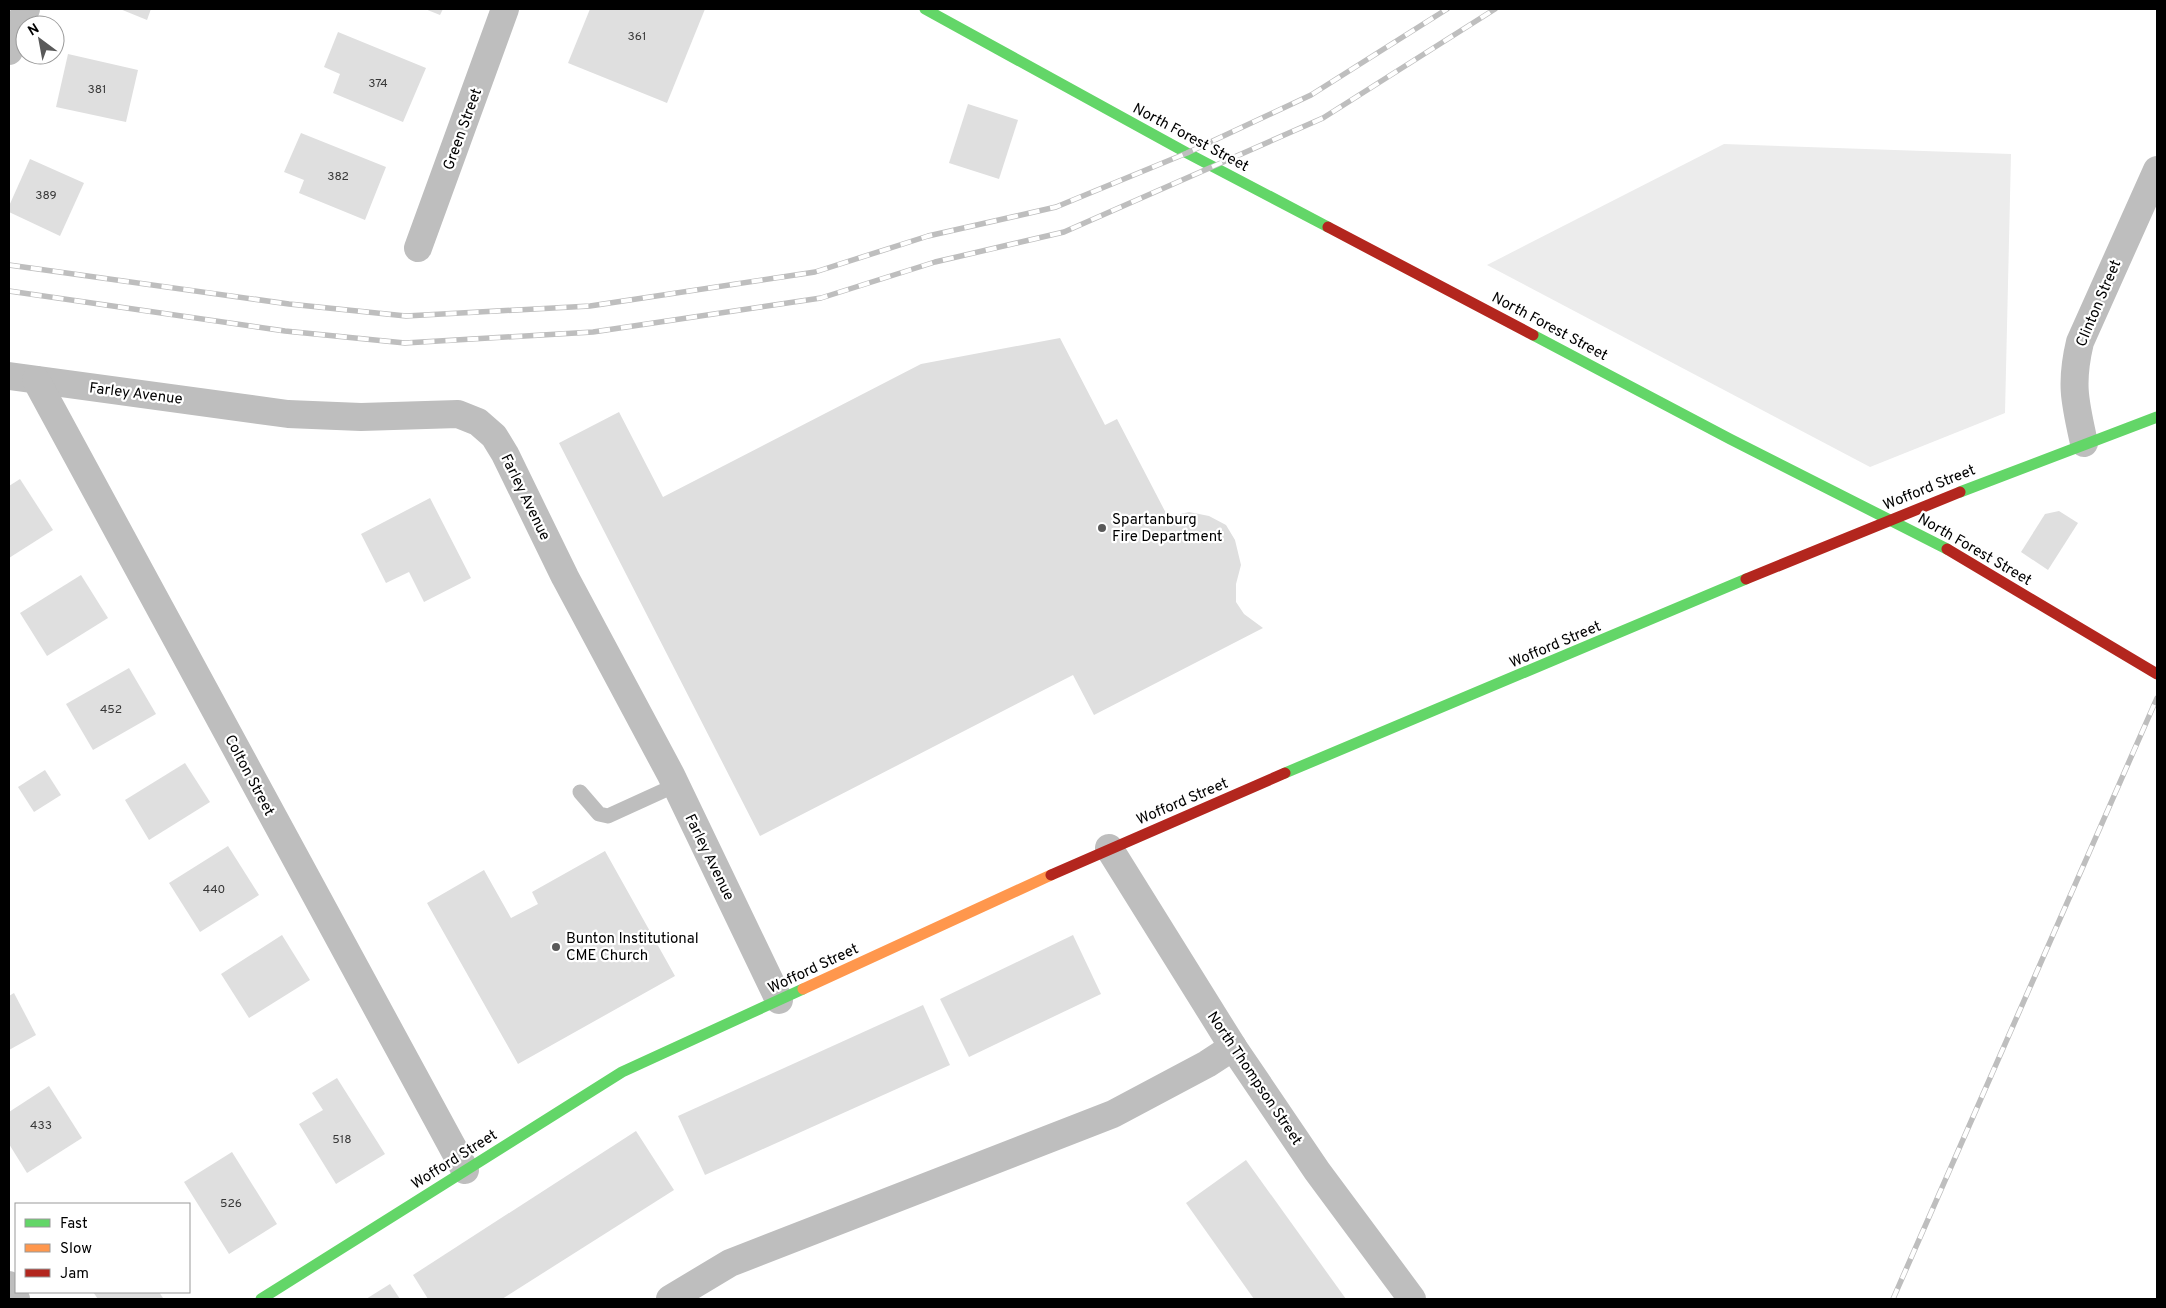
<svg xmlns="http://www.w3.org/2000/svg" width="2166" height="1308" viewBox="0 0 2166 1308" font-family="Overpass,sans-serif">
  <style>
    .green { fill: #ececec }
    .building { fill: #dfdfdf }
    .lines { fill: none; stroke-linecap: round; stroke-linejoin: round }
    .lane { stroke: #bebebe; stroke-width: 15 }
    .street { stroke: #bebebe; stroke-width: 28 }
    .fast { stroke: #63d668; stroke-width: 11 }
    .slow { stroke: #ff974d; stroke-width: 11 }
    .jam { stroke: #b3261e; stroke-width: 11 }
    .rail-casing { stroke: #bebebe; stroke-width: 5.5 }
    .rail { stroke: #fff; stroke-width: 4; stroke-dasharray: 11; stroke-linecap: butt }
    .poi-dot { fill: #595959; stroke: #fff; stroke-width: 2 }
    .labels { text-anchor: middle; stroke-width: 4.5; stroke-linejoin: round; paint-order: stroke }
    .number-label { font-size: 12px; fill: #383838 }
    .street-label { font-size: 15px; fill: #000; stroke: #fff }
    .poi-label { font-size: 15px; fill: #000; stroke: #fff; text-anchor: start }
  </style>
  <rect width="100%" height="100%" fill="#fff"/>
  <polygon class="green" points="1724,144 2011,154 2005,413 1870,467 1487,265"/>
  <g class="building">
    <polygon points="120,9 151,9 147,20"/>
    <polygon points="425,9 443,9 440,15"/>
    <polygon points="590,9 705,9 667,103 568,63"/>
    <polygon points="338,32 426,68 403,122 333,93 340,74 324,67"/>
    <polygon points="68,54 138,70 126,122 56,107"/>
    <polygon points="968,104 1018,120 999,179 949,163"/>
    <polygon points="301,133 386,167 365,220 299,193 304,180 284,172"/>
    <polygon points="30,159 84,183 60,236 9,212 9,206"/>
    <polygon points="1060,338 1105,425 1117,419 1168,517 1189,512 1209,516 1226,525 1235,540 1241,565 1236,584 1236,602 1244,614 1263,628 1094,715 1073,675 760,836 559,443 619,412 663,497 921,364"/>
    <polygon points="20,479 53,530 9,558 9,486"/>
    <polygon points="430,498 471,578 424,602 409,572 386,583 361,534"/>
    <polygon points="2059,511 2078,523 2048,570 2021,552 2045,514"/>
    <polygon points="81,575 108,618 47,656 20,613"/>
    <polygon points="129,668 156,714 93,750 66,704"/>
    <polygon points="185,763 210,802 149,840 125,800"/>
    <polygon points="45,770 61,795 34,812 18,787"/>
    <polygon points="228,846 259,895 200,932 169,883"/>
    <polygon points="605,851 675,976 518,1064 427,903 484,870 511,918 538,904 532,892"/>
    <polygon points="282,935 310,980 249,1018 221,974"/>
    <polygon points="1073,935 1101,994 969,1057 940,999"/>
    <polygon points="14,993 36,1035 9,1050 9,996"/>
    <polygon points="923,1005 950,1065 705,1175 678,1116"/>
    <polygon points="337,1078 385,1154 336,1184 299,1124 323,1110 312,1093"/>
    <polygon points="49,1086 82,1138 27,1173 9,1144 9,1112"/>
    <polygon points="636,1131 674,1190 502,1299 428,1299 413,1275"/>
    <polygon points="232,1152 277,1224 229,1254 184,1182"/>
    <polygon points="1246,1160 1346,1299 1254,1299 1186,1203"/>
    <polygon points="390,1284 400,1299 366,1299"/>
    <polygon points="93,1292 159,1292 163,1298 98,1299"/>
  </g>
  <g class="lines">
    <polyline class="lane" points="580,792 599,814 608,816 676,785"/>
    <g class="street">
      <polyline points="9,51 26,9"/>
      <polyline points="418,248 505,9"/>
      <polyline points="9,376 288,414 361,417 458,414 478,422 494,436 505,454 565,577 671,775 779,1000"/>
      <polyline points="36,380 465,1170"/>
      <path d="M2084,443C2075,402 2070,384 2080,342L2157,170"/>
      <polyline points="1109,848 1233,1047 1317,1171 1412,1299"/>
      <polyline points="9,1285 16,1299"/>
      <polyline points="670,1299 730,1263 1113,1114 1207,1064 1233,1047"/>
    </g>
    <g class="fast">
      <polyline points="925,9 1187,153 1328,227"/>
      <polyline points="1533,335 1730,439 1947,549"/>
      <polyline points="1960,492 2157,417"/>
      <polyline points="1285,773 1746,579"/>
      <polyline points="261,1299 622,1072 803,989"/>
    </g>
    <polyline class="slow" points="803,989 1051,875"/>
    <g class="jam">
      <polyline points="1328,227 1533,335"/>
      <polyline points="1947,549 2157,674"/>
      <polyline points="1746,579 1960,492"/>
      <polyline points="1051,875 1285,773"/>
    </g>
    <g class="rail-casing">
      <g id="rail">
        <polyline points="9,265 289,304 406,316 590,306 815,272 928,236 1056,207 1187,153 1311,95 1447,9"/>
        <polyline points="9,291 285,331 405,343 593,332 821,298 935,262 1064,232 1323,118 1495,9"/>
        <polyline points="1893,1299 2157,698"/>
      </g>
    </g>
    <use href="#rail" class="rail"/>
  </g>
  <g class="poi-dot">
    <circle cx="1102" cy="528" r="5"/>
    <circle cx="556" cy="947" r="5"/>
  </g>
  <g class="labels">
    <g class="number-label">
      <text x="637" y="40">361</text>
      <text x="378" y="87">374</text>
      <text x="97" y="93">381</text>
      <text x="338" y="180">382</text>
      <text x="46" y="199">389</text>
      <text x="111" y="713">452</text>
      <text x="214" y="893">440</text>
      <text x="41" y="1129">433</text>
      <text x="342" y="1143">518</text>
      <text x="231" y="1207">526</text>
    </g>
    <g class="street-label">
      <text transform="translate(462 129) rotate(-70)" y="5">Green Street</text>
      <text transform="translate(1191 137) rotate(28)" y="5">North Forest Street</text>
      <text transform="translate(2098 303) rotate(-67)" y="5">Clinton Street</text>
      <text transform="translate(1550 326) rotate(28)" y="5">North Forest Street</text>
      <text transform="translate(136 393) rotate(7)" y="5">Farley Avenue</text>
      <text transform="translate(1929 487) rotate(-22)" y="5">Wofford Street</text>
      <text transform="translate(526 497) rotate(64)" y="5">Farley Avenue</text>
      <text transform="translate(1975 549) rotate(30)" y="5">North Forest Street</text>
      <text transform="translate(1555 644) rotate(-23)" y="5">Wofford Street</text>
      <text transform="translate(250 775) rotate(62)" y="5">Colton Street</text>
      <text transform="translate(1182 801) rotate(-23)" y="5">Wofford Street</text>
      <text transform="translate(710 857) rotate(64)" y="5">Farley Avenue</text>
      <text transform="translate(813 968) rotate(-25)" y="5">Wofford Street</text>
      <text transform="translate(1255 1078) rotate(56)" y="5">North Thompson Street</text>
      <text transform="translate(454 1159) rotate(-32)" y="5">Wofford Street</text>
    </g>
    <g class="poi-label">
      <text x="1112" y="524">Spartanburg<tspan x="1112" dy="17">Fire Department</tspan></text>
      <text x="566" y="943">Bunton Institutional<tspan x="566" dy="17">CME Church</tspan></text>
    </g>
  </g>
  <rect width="2166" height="1308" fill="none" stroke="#000000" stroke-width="20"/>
  <rect x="15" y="1203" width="175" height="90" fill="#ffffff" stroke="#999999"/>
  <rect x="25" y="1219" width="25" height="8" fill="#63d668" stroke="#999999"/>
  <text x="60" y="1228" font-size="15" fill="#000000">Fast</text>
  <rect x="25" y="1244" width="25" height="8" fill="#ff974d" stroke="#999999"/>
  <text x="60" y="1253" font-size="15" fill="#000000">Slow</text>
  <rect x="25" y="1269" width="25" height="8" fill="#b3261e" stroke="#999999"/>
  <text x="60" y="1278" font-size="15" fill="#000000">Jam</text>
  <g transform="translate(40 40) rotate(328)"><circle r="24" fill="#ffffff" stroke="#999999"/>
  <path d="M0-4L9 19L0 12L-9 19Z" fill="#595959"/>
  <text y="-8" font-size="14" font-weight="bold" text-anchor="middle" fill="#000000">N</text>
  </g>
</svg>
